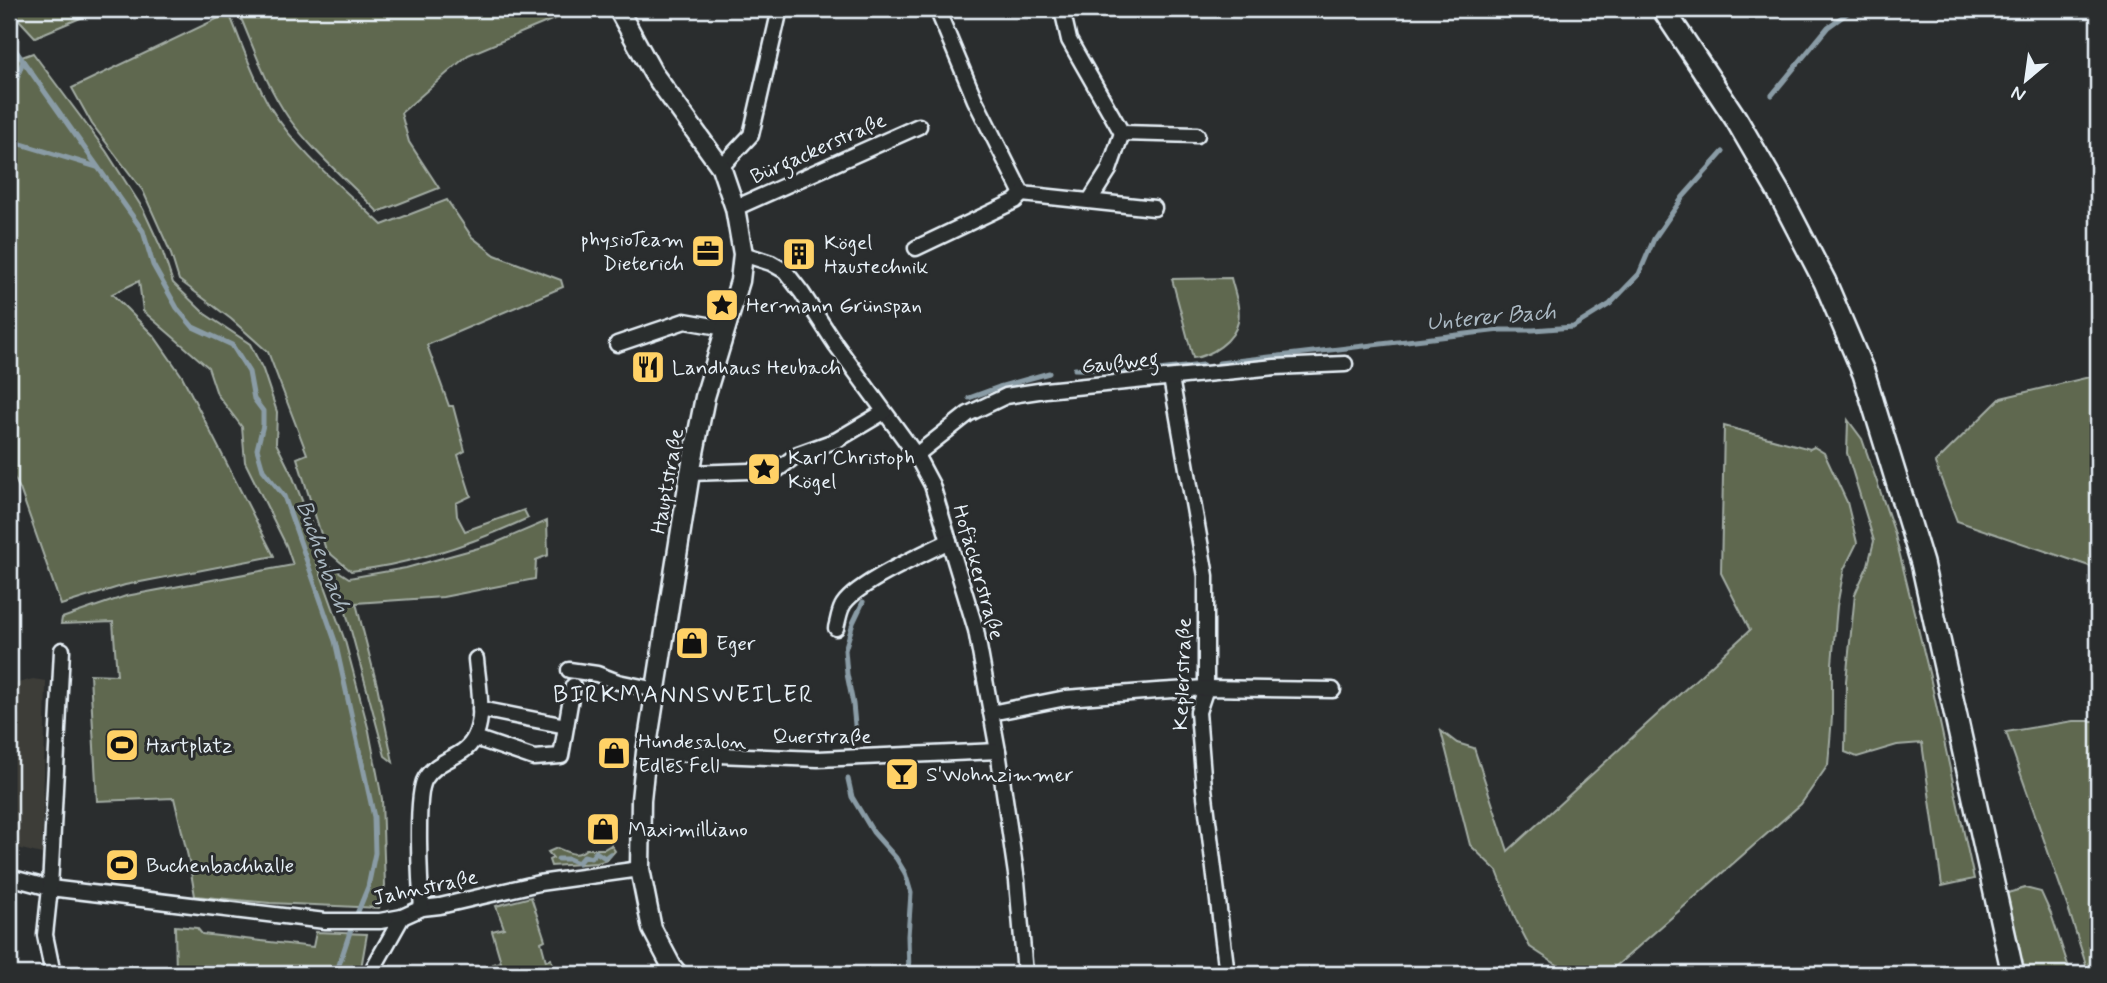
<svg xmlns="http://www.w3.org/2000/svg" width="2107" height="983" viewBox="0 0 2107 983" font-family="Mynerve,sans-serif">
  <style>
    .built { fill: #3e3d39 }
    .green { fill: #5e684f; stroke: #a3aca4; stroke-width: 2 }
    .lines { fill: none; stroke-linecap: round; stroke-linejoin: round }
    .stream { stroke: #8a9ca6; stroke-width: 5 }
    .minor-casing { stroke: #e8f1f8; stroke-width: 19 }
    .tertiary-casing { stroke: #e8f1f8; stroke-width: 23 }
    .secondary-casing { stroke: #e8f1f8; stroke-width: 26 }
    .minor { stroke: #2a2d2e; stroke-width: 14 }
    .tertiary { stroke: #2a2d2e; stroke-width: 18 }
    .secondary { stroke: #2a2d2e; stroke-width: 21 }
    .labels { text-anchor: middle; stroke-width: 6; stroke-linejoin: round; paint-order: stroke }
    .street-label { font-size: 21px; fill: #e8f1f8; stroke: #2a2d2e }
    .poi-label { font-size: 21px; fill: #e8f1f8; stroke: #2a2d2e; text-anchor: start }
    .water-label { font-size: 23px; font-style: italic; fill: #aab8c2; stroke: #2a2d2e }
    .quarter-label { font-size: 24px; letter-spacing: 2px; fill: #e8f1f8; stroke: #2a2d2e }
  </style>
  <rect width="100%" height="100%" fill="#2a2d2e"/>
  <filter id="ink" filterUnits="userSpaceOnUse"><feTurbulence type="fractalNoise" baseFrequency=".0143" numOctaves="2"/><feDisplacementMap in="SourceGraphic" scale="14" xChannelSelector="R" yChannelSelector="G"/><feConvolveMatrix kernelMatrix="1 2 1 2 8 2 1 2 1" color-interpolation-filters="sRGB"/></filter>
  <g filter="url(#ink)">
    <polygon class="built" points="33,679 46,681 42,854 9,846 9,712 11,718 20,714 11,685"/>
    <g class="green">
      <polygon points="9,9 102,9 35,37"/>
      <path d="M237,9H578L468,55L401,113L409,142L439,188L378,212C348,181 313,152 288,117C265,84 253,45 237,9Z"/>
      <path d="M229,13C242,44 253,78 270,107C298,153 344,189 382,225L447,200L472,237L495,255L561,280L563,287L427,345L449,406H453L465,451L458,455L471,496L456,503L457,516L465,531L524,510L528,518C472,544 412,564 351,571L326,550L297,458L307,454L268,352L231,319L179,280L170,251L143,191L92,124L72,88Z"/>
      <polygon points="33,53 106,151 143,209 162,250 173,283 205,314 250,344 263,370 277,412 276,443 292,475 314,531 311,547 345,641 369,731 382,799 385,886 379,908 270,903 195,896 189,861 174,798 97,801 90,674 117,675 113,622 61,624 62,618 126,596 293,565 286,545 245,462 242,427 217,394 208,367 143,311 139,281 112,294 154,336 182,376 274,556 125,585 61,605 20,489 9,468 9,59 16,59"/>
      <path d="M1231,278C1234,291 1241,308 1238,322C1234,341 1211,356 1193,358L1172,279Z"/>
      <polygon points="2098,375 2098,569 1957,521 1935,463 2001,398"/>
      <polygon points="1848,420 1862,439 1894,531 1930,677 1974,879 1942,886 1922,743 1897,745 1857,757 1845,752 1846,681 1855,594 1868,565 1874,541 1847,453"/>
      <polygon points="1724,426 1810,449 1814,447 1824,453 1847,502 1857,543 1844,569 1837,606 1832,664 1832,717 1828,765 1801,804 1607,974 1571,974 1530,947 1516,920 1497,871 1470,845 1441,731 1457,743 1474,748 1508,851 1750,630 1721,573"/>
      <polygon points="547,521 548,555 536,560 535,579 443,597 356,603 377,685 393,762 385,756 343,601 327,564 349,578 406,568 493,544"/>
      <polygon points="2073,721 2098,721 2098,974 2089,974 2070,914 2006,732"/>
      <path d="M611,845L615,851L607,860L597,863L551,866L549,860L553,858L548,852L557,848C568,852 576,858 586,849H604Z"/>
      <polygon points="2025,888 2041,892 2051,914 2071,974 2019,974 2004,894"/>
      <polygon points="531,897 545,940 541,942 546,961 551,959 553,966 541,974 495,974 493,964 501,962 492,931 504,928 496,906"/>
      <polygon points="175,926 197,928 202,934 313,947 316,932 367,934 360,974 176,974"/>
    </g>
    <g class="lines">
      <g class="stream">
        <polyline points="9,41 143,231 153,265 177,308 193,327 232,345 249,372 254,399 263,411 263,425 257,449 263,470 284,496 335,641 374,817 375,853 368,887 352,926 336,974"/>
        <polyline points="9,88 17,78 23,61"/>
        <polyline points="1772,95 1828,27 1853,9"/>
        <polyline points="9,135 21,144 97,167"/>
        <polyline points="1219,363 1500,330 1533,330 1573,327 1610,304 1639,274 1654,239 1683,197 1723,152"/>
        <polyline points="1075,369 1149,371 1203,365"/>
        <polyline points="969,398 999,387 1049,373"/>
        <polyline points="856,735 853,704 847,674 845,650 853,623 863,602"/>
        <polyline points="848,779 852,797 873,832 896,858 905,873 911,893 908,936 909,974"/>
        <polyline points="558,859 569,859 578,863 584,856 591,858 596,852 605,858 610,854"/>
      </g>
      <g class="minor-casing">
        <g id="minor">
          <polyline points="937,9 975,100 1022,194 1154,208"/>
          <polyline points="1062,9 1069,40 1122,133 1109,170 1090,200"/>
          <polyline points="1122,133 1197,135"/>
          <polyline points="721,167 751,135 780,9"/>
          <polyline points="735,208 919,126"/>
          <polyline points="916,248 1015,201 1022,194"/>
          <polyline points="743,254 771,263 785,271 802,293 836,345 916,455 932,485 976,630 998,751 1017,881 1025,974"/>
          <polyline points="617,344 685,321 725,328"/>
          <polyline points="1171,378 1206,576 1206,688 1198,712 1204,788 1227,974"/>
          <polyline points="916,455 968,414 1006,396 1045,390 1275,367 1345,364"/>
          <polyline points="690,473 777,470 798,454 837,440 884,412"/>
          <path d="M836,628C838,621 839,613 842,607C852,585 926,553 949,541"/>
          <polyline points="569,670 597,674 618,682 656,690"/>
          <polyline points="480,709 566,726"/>
          <polyline points="991,713 1066,698 1157,691 1206,688 1333,690"/>
          <polyline points="475,738 534,758 561,756 573,686"/>
          <polyline points="646,752 818,759 998,751"/>
          <polyline points="9,877 50,888 325,921 380,921 402,917 422,908 440,906 539,883 640,869"/>
          <path d="M422,908C420,886 415,795 425,779C434,764 450,760 463,751C490,732 478,686 476,659"/>
          <polyline points="53,974 45,935 50,888 62,650"/>
          <polyline points="370,974 402,917"/>
        </g>
      </g>
      <g class="tertiary-casing">
        <polyline id="tertiary" points="618,9 653,73 721,167 735,208 743,254 740,281 705,397 690,473 646,752 641,800 640,869 652,929 672,967 678,974"/>
      </g>
      <g class="secondary-casing">
        <polyline id="secondary" points="1663,9 1736,119 1779,193 1825,282 1864,374 1922,563 2013,974"/>
      </g>
      <use href="#minor" class="minor"/>
      <use href="#tertiary" class="tertiary"/>
      <use href="#secondary" class="secondary"/>
    </g>
  </g>
  <defs>
    <g id="office-square" transform="scale(1.75)"><rect x="-9" y="-9" width="18" height="18" rx="4" fill="#ffd166" stroke="#2a2d2e"/><path d="M-6-3h4V-5.5h4V-3h4V5H-6ZM-1-4.5V-3h2v-1.5ZM-6 0V1H6V0Z" fill="#111"/></g>
    <g id="building-square" transform="scale(1.75)"><rect x="-9" y="-9" width="18" height="18" rx="4" fill="#ffd166" stroke="#2a2d2e"/><path d="M-4-6H4V6H1V3H-1V6H-4ZM-2.5-4.3h1.7v1.8h-1.7ZM.8-4.3h1.7v1.8H.8ZM-2.5-1h1.7V.8h-1.7ZM.8-1h1.7V.8H.8Z" fill="#111"/></g>
    <g id="sight-square" transform="scale(1.75)"><rect x="-9" y="-9" width="18" height="18" rx="4" fill="#ffd166" stroke="#2a2d2e"/><path d="M0-6L1.8-2.2L6-1.7L2.9 1.2L3.7 5.4L0 3.3L-3.7 5.4L-2.9 1.2L-6-1.7L-1.8-2.2Z" fill="#111"/></g>
    <g id="restaurant-square" transform="scale(1.75)"><rect x="-9" y="-9" width="18" height="18" rx="4" fill="#ffd166" stroke="#2a2d2e"/><path d="M-5-6h1v4h1v-4h1v4h1v-4h1v5L-1.5 .5V6h-2V.5L-5-1ZM5-6V6H3V1.5H1.5Q1.5-4 5-6Z" fill="#111"/></g>
    <g id="shop-square" transform="scale(1.75)"><rect x="-9" y="-9" width="18" height="18" rx="4" fill="#ffd166" stroke="#2a2d2e"/><path d="M-5-2.5h2.3a2.7 3.5 0 0 1 5.4 0H5L5.5 6h-11ZM-1.5-2.5h3a1.5 2.3 0 0 0-3 0Z" fill="#111"/></g>
    <g id="stadium-square" transform="scale(1.75)"><rect x="-9" y="-9" width="18" height="18" rx="4" fill="#ffd166" stroke="#2a2d2e"/><path d="M0-5a6.5 5 0 1 0 0 10a6.5 5 0 1 0 0-10ZM-3.5-1.8h7v3.6h-7Z" fill="#111"/></g>
    <g id="bar-square" transform="scale(1.75)"><rect x="-9" y="-9" width="18" height="18" rx="4" fill="#ffd166" stroke="#2a2d2e"/><path d="M-6-5H6L.8 .8V4.5H3.5V6h-7V4.5H-.8V.8Z" fill="#111"/></g>
  </defs>
  <g fill-rule="evenodd">
    <use href="#office-square" x="708" y="251"/>
    <use href="#building-square" x="799" y="254"/>
    <use href="#sight-square" x="722" y="305"/>
    <use href="#restaurant-square" x="648" y="367"/>
    <use href="#sight-square" x="764" y="469"/>
    <use href="#shop-square" x="692" y="643"/>
    <use href="#stadium-square" x="122" y="745"/>
    <use href="#shop-square" x="614" y="753"/>
    <use href="#bar-square" x="902" y="774"/>
    <use href="#shop-square" x="603" y="829"/>
    <use href="#stadium-square" x="122" y="865"/>
  </g>
  <g class="labels">
    <g class="street-label">
      <text transform="translate(818 148) rotate(-24)" y="7">Bürgackerstraße</text>
      <text transform="translate(1120 362) rotate(-6)" y="7">Gaußweg</text>
      <text transform="translate(667 481) rotate(-80)" y="7">Hauptstraße</text>
      <text transform="translate(979 572) rotate(74)" y="7">Hofäckerstraße</text>
      <text transform="translate(1182 674) rotate(-88)" y="7">Keplerstraße</text>
      <text x="822" y="743">Querstraße</text>
      <text transform="translate(425 887) rotate(-12)" y="7">Jahnstraße</text>
    </g>
    <g class="poi-label">
      <text x="684" y="246" text-anchor="end">physioTeam<tspan x="684" dy="24">Dieterich</tspan></text>
      <text x="824" y="249">Kögel<tspan x="824" dy="24">Haustechnik</tspan></text>
      <text x="746" y="312">Hermann Grünspan</text>
      <text x="672" y="374">Landhaus Heubach</text>
      <text x="788" y="464">Karl Christoph<tspan x="788" dy="24">Kögel</tspan></text>
      <text x="716" y="650">Eger</text>
      <text x="638" y="748">Hundesalon<tspan x="638" dy="24">Edles Fell</tspan></text>
      <text x="146" y="752">Hartplatz</text>
      <text x="926" y="781">S'Wohnzimmer</text>
      <text x="628" y="836">Maximilliano</text>
      <text x="146" y="872">Buchenbachhalle</text>
    </g>
    <g class="water-label">
      <text transform="translate(1491 316) rotate(-5)" y="8">Unterer Bach</text>
      <text transform="translate(324 556) rotate(70)" y="8">Buchenbach</text>
    </g>
    <g class="quarter-label">
      <text x="684" y="702">BIRKMANNSWEILER</text>
    </g>
  </g>
  <rect width="2107" height="983" fill="none" stroke="#2a2d2e" stroke-width="35"/>
  <rect x="18" y="18" width="2072" height="948" fill="none" stroke="#e8f1f8" stroke-width="2.5" filter="url(#ink)"/>
  <g transform="translate(2026 80) rotate(209)" stroke="#2a2d2e" stroke-width="5" paint-order="stroke">
  <path d="M0-5L12 26L0 18L-12 26Z" fill="#e8f1f8"/>
  <text y="-10" font-size="19" font-weight="bold" text-anchor="middle" fill="#e8f1f8">N</text>
  </g>
</svg>
